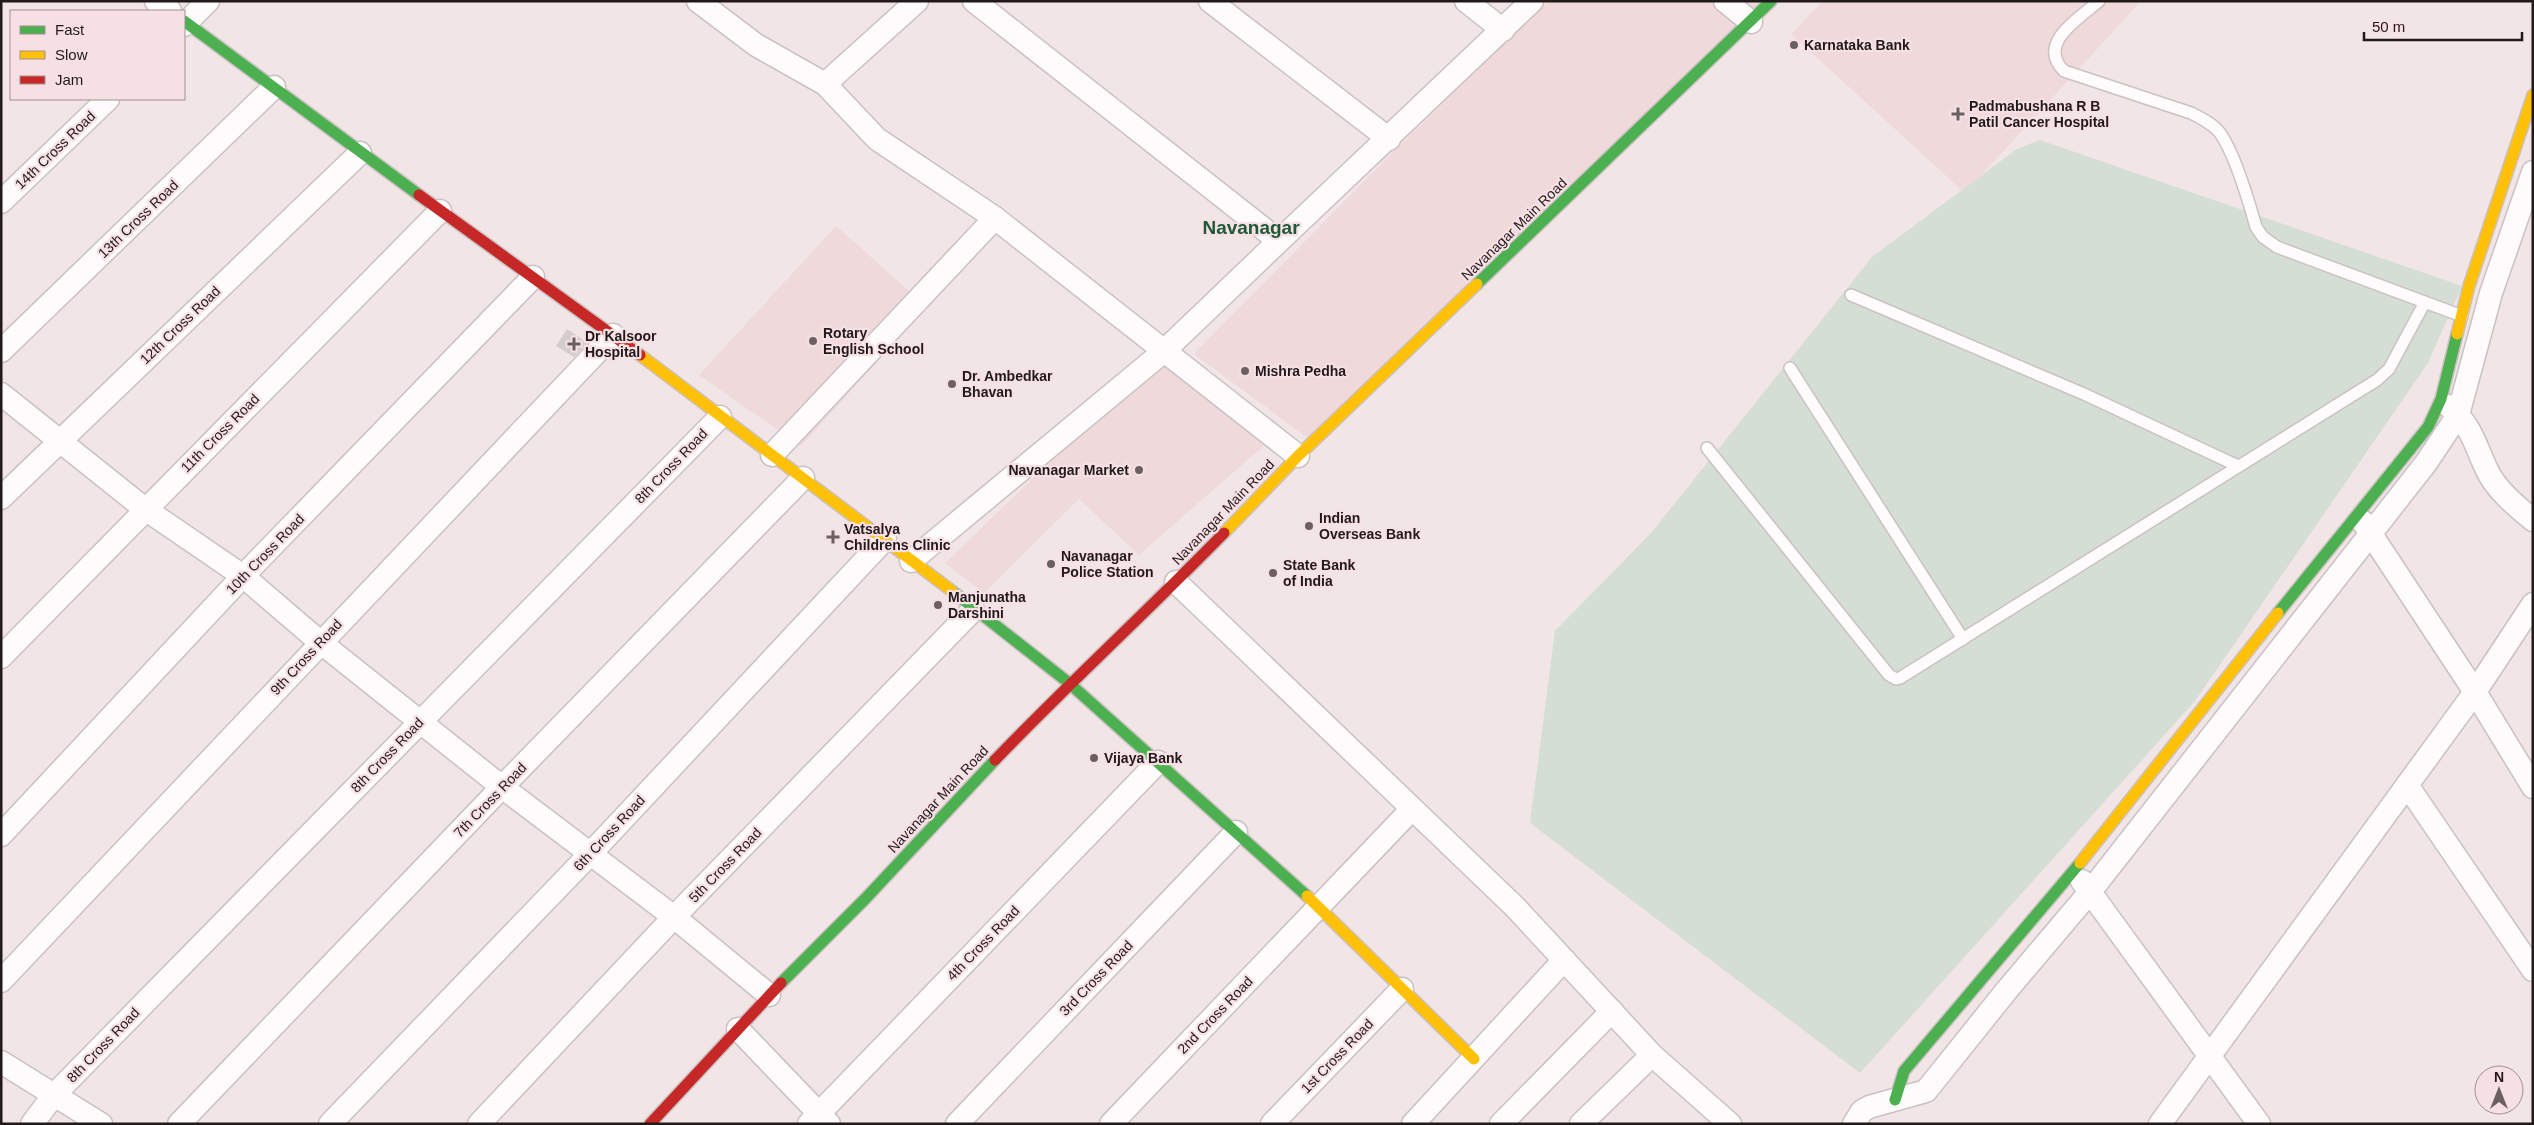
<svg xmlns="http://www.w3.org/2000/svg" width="2534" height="1125" viewBox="0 0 2534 1125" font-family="Helvetica,sans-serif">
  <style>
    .built { fill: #efd9db }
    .green { fill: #d4ded5 }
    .building { fill: #d5cccd }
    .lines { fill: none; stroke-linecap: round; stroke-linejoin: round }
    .lane-casing { stroke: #cbc1c2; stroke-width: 14 }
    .street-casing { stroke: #cbc1c2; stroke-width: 25 }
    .fast-casing { stroke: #cbc1c2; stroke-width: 14 }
    .slow-casing { stroke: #cbc1c2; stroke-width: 14 }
    .jam-casing { stroke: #cbc1c2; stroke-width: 14 }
    .lane { stroke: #fdfbfb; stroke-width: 11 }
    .street { stroke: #fdfbfb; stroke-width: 22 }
    .fast { stroke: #4caf50; stroke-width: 11 }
    .slow { stroke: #ffc107; stroke-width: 11 }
    .jam { stroke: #c62828; stroke-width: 11 }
    .poi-dot { fill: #6a6061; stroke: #f6e0e3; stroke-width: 2 }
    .labels { text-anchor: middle; stroke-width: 4.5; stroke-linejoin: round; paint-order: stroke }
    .poi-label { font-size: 14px; font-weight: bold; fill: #21191a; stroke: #f6e0e3; text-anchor: start }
    .street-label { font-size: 14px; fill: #21191a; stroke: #f6e0e3 }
    .district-label { font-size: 19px; font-weight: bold; fill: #1d5839; stroke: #f6e0e3 }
  </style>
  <rect width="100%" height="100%" fill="#f1e5e6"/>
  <g class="built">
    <polygon points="1549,1 1761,1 1314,443 1194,354 1391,154"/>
    <polygon points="1823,1 2141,1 1965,193 1791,34"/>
    <polygon points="836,226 927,307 801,446 699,375"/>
    <polygon points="1164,352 1268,442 1139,555 1079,499 984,593 945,563"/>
  </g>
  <polygon class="green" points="2040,140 2462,286 2428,363 2195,701 1860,1073 1530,823 1555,631 1651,533 1872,257 2017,149"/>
  <polygon class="building" points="567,329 588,343 574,357 556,346"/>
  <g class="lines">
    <g class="lane-casing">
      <g id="lane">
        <path d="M2099,1C2079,19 2036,43 2064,71L2191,113C2201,118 2213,124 2220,133C2235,154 2249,202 2256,227L2263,237L2277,247L2462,316"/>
        <polyline points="1851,295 2084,394 2238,466"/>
        <polyline points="1790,368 1963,639"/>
        <polyline points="1707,448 1889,675 1896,679 1900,678 2377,380 2389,369 2425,302"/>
      </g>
    </g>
    <g class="street-casing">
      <g id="street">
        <polyline points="156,1 170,11"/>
        <polyline points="698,1 756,45 825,84 877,139 995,218 1298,456"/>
        <polyline points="1210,1 1389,139"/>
        <polyline points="1466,1 1503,30"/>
        <polyline points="1725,1 1751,22"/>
        <polyline points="184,25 208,1"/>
        <polyline points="825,84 917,1"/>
        <polyline points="1,202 108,99"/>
        <polyline points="1279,241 1532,1"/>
        <polyline points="1,351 274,87"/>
        <polyline points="1,394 145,509 243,576 320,642 502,787 674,917 769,995"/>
        <path d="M2449,406C2473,429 2473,440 2486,468C2495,489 2516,506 2533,520"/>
        <polyline points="772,455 995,218"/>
        <polyline points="1,498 360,153"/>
        <polyline points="2363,522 2475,692 2533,787"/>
        <polyline points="911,561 1163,352 1279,241 974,1"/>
        <polyline points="1176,582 1515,907 1652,1055 1730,1124"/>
        <polyline points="1,657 440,211"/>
        <polyline points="2407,785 2533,970"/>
        <polyline points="1,835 243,576 533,277"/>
        <polyline points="2082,881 2259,1124"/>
        <polyline points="1,981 613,335"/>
        <polyline points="738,1029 829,1124"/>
        <polyline points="1,1062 101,1124"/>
        <polyline points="32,1124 54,1095 720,417"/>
        <polyline points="179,1124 502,787 803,478"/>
        <polyline points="330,1124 592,852 885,539"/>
        <polyline points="479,1124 674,917 973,610"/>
        <polyline points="809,1124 1158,762"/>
        <polyline points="957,1124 1236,832"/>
        <polyline points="1111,1124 1412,809"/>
        <polyline points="1272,1124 1402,989"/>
        <polyline points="1413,1124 1564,960"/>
        <polyline points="1501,1124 1612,1011"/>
        <polyline points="1581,1124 1652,1055"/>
        <polyline points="1854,1124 1862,1111 1869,1107 1926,1091 2007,990 2089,893 2426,463 2458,415 2491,293 2533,172"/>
        <polyline points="2160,1124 2475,692 2533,604"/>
      </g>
    </g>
    <g class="fast-casing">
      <g id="fast">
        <polyline points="184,21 419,195"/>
        <polyline points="1477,284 1771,1"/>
        <polyline points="952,591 1069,683 1307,896"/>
        <polyline points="2278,613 2428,427 2441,399 2457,334"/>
        <polyline points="781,983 866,898 995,760"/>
        <polyline points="1895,1100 1904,1071 2080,863"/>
      </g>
    </g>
    <g class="slow-casing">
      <g id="slow">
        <polyline points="2457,334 2469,286 2533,95"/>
        <polyline points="640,355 952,591"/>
        <polyline points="1224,533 1298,456 1477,284"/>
        <polyline points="2080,863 2278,613"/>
        <polyline points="1307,896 1474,1059"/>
      </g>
    </g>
    <g class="jam-casing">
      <g id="jam">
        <polyline points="419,195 640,355"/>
        <path d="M995,760C1070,682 1149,610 1224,533"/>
        <polyline points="650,1124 781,983"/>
      </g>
    </g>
    <use href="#lane" class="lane"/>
    <use href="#street" class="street"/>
    <use href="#fast" class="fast"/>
    <use href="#slow" class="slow"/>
    <use href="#jam" class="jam"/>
  </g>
  <g class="poi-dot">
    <circle cx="1794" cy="45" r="5"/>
    <path d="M1955.5 106.5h5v5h5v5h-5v5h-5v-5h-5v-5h5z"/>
    <circle cx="813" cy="341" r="5"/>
    <path d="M571.5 336.5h5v5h5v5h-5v5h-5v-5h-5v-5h5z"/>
    <circle cx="1245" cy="371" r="5"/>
    <circle cx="952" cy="384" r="5"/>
    <circle cx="1139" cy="470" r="5"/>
    <circle cx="1309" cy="526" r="5"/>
    <path d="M830.5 529.5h5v5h5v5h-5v5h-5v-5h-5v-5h5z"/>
    <circle cx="1051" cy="564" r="5"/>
    <circle cx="1273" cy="573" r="5"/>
    <circle cx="938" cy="605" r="5"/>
    <circle cx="1094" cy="758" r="5"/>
  </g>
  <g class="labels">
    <g class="poi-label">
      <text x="1804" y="50">Karnataka Bank</text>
      <text x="1969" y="111">Padmabushana R B<tspan x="1969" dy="16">Patil Cancer Hospital</tspan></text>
      <text x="823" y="338">Rotary<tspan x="823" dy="16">English School</tspan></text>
      <text x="585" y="341">Dr Kalsoor<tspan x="585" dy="16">Hospital</tspan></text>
      <text x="1255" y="376">Mishra Pedha</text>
      <text x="962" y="381">Dr. Ambedkar<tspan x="962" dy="16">Bhavan</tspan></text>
      <text x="1129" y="475" text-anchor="end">Navanagar Market</text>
      <text x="1319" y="523">Indian<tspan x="1319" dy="16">Overseas Bank</tspan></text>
      <text x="844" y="534">Vatsalya<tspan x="844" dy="16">Childrens Clinic</tspan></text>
      <text x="1061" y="561">Navanagar<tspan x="1061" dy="16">Police Station</tspan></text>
      <text x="1283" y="570">State Bank<tspan x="1283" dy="16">of India</tspan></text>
      <text x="948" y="602">Manjunatha<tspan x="948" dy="16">Darshini</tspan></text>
      <text x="1104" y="763">Vijaya Bank</text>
    </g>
    <g class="street-label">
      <text transform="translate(55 150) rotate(-44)" y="5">14th Cross Road</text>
      <text transform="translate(138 219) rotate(-44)" y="5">13th Cross Road</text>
      <text transform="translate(1514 229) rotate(-44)" y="5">Navanagar Main Road</text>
      <text transform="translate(180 325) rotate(-44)" y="5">12th Cross Road</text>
      <text transform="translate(220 433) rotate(-45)" y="5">11th Cross Road</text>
      <text transform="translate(671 466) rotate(-46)" y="5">8th Cross Road</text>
      <text transform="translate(1223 512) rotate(-46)" y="5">Navanagar Main Road</text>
      <text transform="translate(265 554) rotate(-46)" y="5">10th Cross Road</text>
      <text transform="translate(306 657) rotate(-47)" y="5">9th Cross Road</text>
      <text transform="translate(387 755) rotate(-46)" y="5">8th Cross Road</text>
      <text transform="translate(938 799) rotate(-47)" y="5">Navanagar Main Road</text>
      <text transform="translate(490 800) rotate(-46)" y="5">7th Cross Road</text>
      <text transform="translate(609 833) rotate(-47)" y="5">6th Cross Road</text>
      <text transform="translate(725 865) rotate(-46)" y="5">5th Cross Road</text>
      <text transform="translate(983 943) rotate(-46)" y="5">4th Cross Road</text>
      <text transform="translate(1096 978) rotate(-46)" y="5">3rd Cross Road</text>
      <text transform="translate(1215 1015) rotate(-46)" y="5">2nd Cross Road</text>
      <text transform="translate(103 1045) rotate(-46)" y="5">8th Cross Road</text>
      <text transform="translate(1337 1056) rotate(-46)" y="5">1st Cross Road</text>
    </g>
    <g class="district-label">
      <text x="1251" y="234">Navanagar</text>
    </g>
  </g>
  <rect width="2534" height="1125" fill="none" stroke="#21191a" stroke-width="5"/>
  <rect x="10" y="10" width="175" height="90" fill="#f6e0e3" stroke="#a19093"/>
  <rect x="20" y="26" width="25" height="8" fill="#4caf50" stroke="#a19093"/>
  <text x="55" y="35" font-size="15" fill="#21191a">Fast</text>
  <rect x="20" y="51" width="25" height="8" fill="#ffc107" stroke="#a19093"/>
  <text x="55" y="60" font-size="15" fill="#21191a">Slow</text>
  <rect x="20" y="76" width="25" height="8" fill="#c62828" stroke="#a19093"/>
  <text x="55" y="85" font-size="15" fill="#21191a">Jam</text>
  <g transform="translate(2499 1090)"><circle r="24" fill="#f6e0e3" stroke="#a19093"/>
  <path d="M0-4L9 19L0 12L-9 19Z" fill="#6a6061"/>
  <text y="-8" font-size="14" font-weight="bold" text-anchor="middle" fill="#21191a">N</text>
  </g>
  <path d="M2364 32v8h158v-8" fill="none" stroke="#21191a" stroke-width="2.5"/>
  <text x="2372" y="32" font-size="15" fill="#21191a" stroke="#f6e0e3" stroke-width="4" paint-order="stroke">50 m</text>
</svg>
